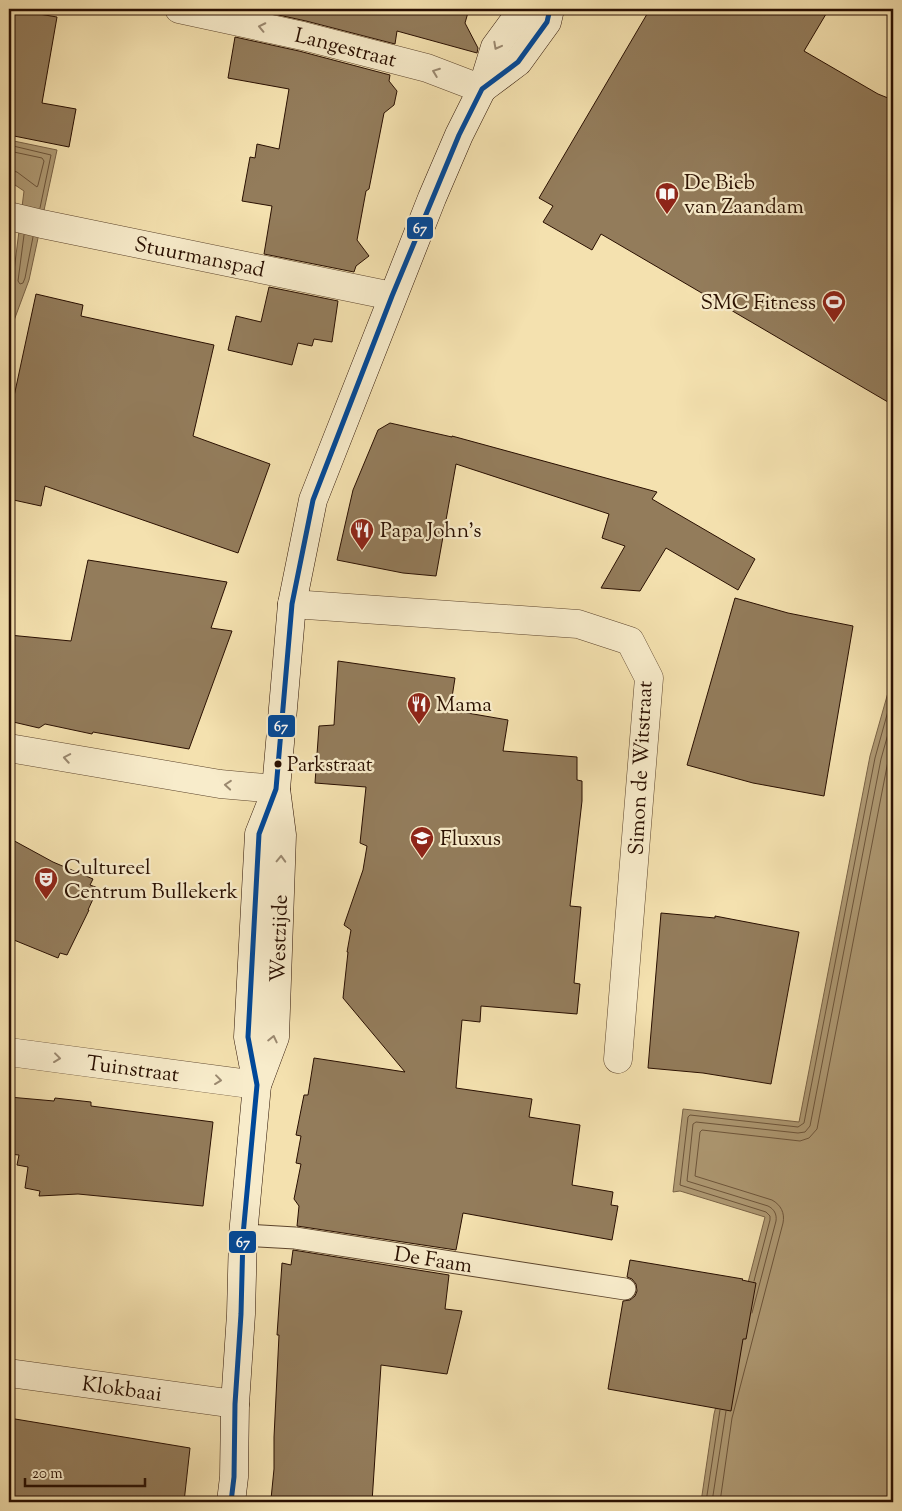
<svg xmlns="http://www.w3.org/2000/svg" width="902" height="1511" viewBox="0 0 902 1511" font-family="'Sorts Mill Goudy',serif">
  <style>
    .water { fill: #af9a74; stroke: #796246 }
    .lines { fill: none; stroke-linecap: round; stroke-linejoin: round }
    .shore { stroke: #6c543a; stroke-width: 1 }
    .building { fill: #937c5b; stroke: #290f01 }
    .lane-casing { stroke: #5c442c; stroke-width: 23 }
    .street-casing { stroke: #5c442c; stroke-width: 29 }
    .secondary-casing { stroke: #290f01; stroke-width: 29 }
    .lane { stroke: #f8eccb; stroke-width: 21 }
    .street { stroke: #f8eccb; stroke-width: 28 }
    .secondary { stroke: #f8eccb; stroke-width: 28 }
    .bus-1-casing { stroke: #f8eccb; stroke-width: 9 }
    .bus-1 { stroke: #004899; stroke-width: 5 }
    .oneway { stroke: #9b8970 }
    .bus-dot { fill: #290f01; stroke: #f8eccb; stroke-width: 2 }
    .labels { text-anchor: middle; stroke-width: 4.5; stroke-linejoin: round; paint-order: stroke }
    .bus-label { font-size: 20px; fill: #290f01; stroke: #f8eccb; text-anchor: start }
    .street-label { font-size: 21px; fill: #290f01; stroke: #f8eccb }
    .poi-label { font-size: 21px; fill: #290f01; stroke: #f8eccb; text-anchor: start }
    .line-badge { stroke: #f8eccb; stroke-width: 2 }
    .badge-label { font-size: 14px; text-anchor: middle; font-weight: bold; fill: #fff }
  </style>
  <rect width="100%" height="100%" fill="#f4e1af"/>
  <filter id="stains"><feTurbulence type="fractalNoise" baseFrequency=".004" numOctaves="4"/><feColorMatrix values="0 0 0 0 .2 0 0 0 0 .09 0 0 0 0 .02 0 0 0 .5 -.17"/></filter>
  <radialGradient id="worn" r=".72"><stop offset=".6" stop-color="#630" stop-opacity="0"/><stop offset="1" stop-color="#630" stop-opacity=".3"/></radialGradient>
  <g class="water">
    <polygon points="9,140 57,150 29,280 9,334 9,299 11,295 24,191 9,181"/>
    <polygon points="893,675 893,1502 701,1502 714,1414 765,1217 680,1191 673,1192 683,1109 799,1122 870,756"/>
  </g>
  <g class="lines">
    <g class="shore">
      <polyline points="9,145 51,155 40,208"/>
      <polyline points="9,151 42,158 44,161 38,185 37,187 17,172 9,170"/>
      <polyline points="24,235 18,281 20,284 23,283 25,278 33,237"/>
      <polyline points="754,1281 770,1220 770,1216 766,1212 680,1185 688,1117 690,1115 798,1127 804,1123 875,758 893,693"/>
      <path d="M752,1313L776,1221C777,1214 774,1209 768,1206L687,1181L693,1124L696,1122L798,1133L805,1132L810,1126L881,759L893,716"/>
      <polyline points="706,1502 720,1410"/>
      <polyline points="712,1502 726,1411"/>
      <path d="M720,1502L732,1418L783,1223C785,1213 781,1205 772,1200L695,1176L700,1132L702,1130L800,1141L809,1138L817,1129L888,761L893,743"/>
    </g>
  </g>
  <g class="building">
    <polygon points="9,9 57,17 42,103 76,109 69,147 9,135"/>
    <polygon points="251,9 469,9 465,23 478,48 477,53 397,31 395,44 306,21"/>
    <polygon points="650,9 829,9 804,51 878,94 893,100 893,405 601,234 592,250 543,222 553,206 539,198"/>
    <polygon points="235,37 299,51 390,75 389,81 397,91 394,105 384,113 369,189 366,191 357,240 369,256 356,266 354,272 264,254 272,206 242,201 250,157 255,158 257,144 279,149 289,89 228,78"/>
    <polygon points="269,287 338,301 332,342 314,339 312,346 298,343 292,365 228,350 236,316 261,322"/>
    <polygon points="36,294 83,305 81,316 214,345 193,436 270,464 238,553 45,486 41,506 9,499 9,400 13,401"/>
    <polygon points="390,423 452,437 452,436 657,492 652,499 755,559 738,590 666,548 640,591 601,588 625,546 602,538 609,514 456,464 436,576 403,573 337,560 353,490 378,430"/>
    <polygon points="88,560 227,582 211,628 232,631 189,749 93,732 92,734 45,724 39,728 9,721 9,635 71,641"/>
    <polygon points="735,598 788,613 853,626 824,796 753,783 687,765"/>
    <polygon points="338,661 455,678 450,710 508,720 503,751 577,757 577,780 582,781 582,801 570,906 581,907 574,983 580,984 577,1014 481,1006 480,1022 462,1020 456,1088 532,1099 529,1117 580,1125 572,1185 613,1192 611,1205 618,1206 612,1240 463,1213 456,1250 297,1226 299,1206 294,1199 301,1164 296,1163 301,1136 296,1135 304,1095 308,1095 314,1058 405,1072 343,998 348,952 347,952 351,930 344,925 363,870 367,846 360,843 366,787 315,783 319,726 334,725"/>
    <polygon points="9,838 53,862 93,879 90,885 98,888 88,910 89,910 67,955 60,953 58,958 9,938"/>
    <polygon points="661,913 715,918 715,916 799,932 771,1084 703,1073 648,1068"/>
    <polygon points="9,1097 54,1101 55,1098 91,1102 91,1106 213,1122 203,1206 78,1194 39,1196 40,1191 25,1188 28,1167 17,1165 19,1155 9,1154"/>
    <polygon points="293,1250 449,1275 445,1309 462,1311 447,1374 381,1365 372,1502 291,1502 271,1499 274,1469 274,1437 279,1335 277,1335 282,1263 291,1265"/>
    <polygon points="630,1260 743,1279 742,1280 756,1283 746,1339 743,1339 731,1411 608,1389 623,1301 630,1300 635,1296 637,1291 636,1284 632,1279 627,1277"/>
    <polygon points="9,1418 190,1448 184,1502 9,1502"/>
  </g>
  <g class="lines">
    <g class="lane-casing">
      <g id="lane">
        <path id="s1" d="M243,1235L295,1238L625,1289"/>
      </g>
    </g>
    <g class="street-casing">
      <g id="street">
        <path id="s2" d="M179,9L303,36L427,68L482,89"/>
        <path id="s3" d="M9,216L42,224L392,296"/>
        <polyline points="292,604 578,624 630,641 649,678 618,1059"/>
        <polyline points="9,748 220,784 276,789"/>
        <path id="s4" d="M9,1052L257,1085"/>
        <path id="s5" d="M9,1373L235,1404"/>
      </g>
    </g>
    <g class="secondary-casing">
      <g id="secondary">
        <polyline points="482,89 518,62 547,22 550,9"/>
        <polyline points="257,1084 248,1037 259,834 276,791"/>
        <path id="s6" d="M231,1502L234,1477L235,1404L241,1314L243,1235L257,1085L275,1037L282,835L276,789L292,604L313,500L432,198L459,135L482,89L495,47L523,9"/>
      </g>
    </g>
    <use href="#lane" class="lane"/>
    <use href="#street" class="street"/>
    <use href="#secondary" class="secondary"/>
    <g class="bus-1-casing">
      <polyline id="bus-1" points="231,1502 234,1477 235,1404 241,1314 243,1235 257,1085 248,1037 259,834 276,789 292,604 313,500 392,296 459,135 482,89 518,62 547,22 550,9"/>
    </g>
    <use href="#bus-1" class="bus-1"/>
  </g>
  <defs><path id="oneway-chevron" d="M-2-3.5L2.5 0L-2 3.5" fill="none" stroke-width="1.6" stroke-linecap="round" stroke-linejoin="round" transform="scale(1.25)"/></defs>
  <g class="oneway">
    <use href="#oneway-chevron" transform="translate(262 27) rotate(-168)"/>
    <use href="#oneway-chevron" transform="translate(497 46) rotate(118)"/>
    <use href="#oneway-chevron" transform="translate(436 72) rotate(-159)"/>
    <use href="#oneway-chevron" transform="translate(67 758) rotate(-170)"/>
    <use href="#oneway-chevron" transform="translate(228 785) rotate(-175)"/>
    <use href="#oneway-chevron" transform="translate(281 859) rotate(-88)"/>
    <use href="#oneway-chevron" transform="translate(273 1039) rotate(-77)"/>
    <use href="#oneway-chevron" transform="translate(57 1058) rotate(7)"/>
    <use href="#oneway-chevron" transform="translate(218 1080) rotate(7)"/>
  </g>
  <defs>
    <g id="library-pin" transform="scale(1.25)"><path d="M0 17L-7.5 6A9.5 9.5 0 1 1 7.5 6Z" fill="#8f2418" stroke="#f8eccb"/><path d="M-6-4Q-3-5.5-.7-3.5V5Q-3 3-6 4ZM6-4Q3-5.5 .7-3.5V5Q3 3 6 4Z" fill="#fff"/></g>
    <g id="stadium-pin" transform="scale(1.25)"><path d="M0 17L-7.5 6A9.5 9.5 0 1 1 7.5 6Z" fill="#8f2418" stroke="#f8eccb"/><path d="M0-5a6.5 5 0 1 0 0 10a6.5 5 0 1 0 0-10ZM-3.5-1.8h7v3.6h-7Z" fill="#fff"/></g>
    <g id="restaurant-pin" transform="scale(1.25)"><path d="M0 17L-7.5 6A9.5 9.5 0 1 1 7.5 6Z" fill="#8f2418" stroke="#f8eccb"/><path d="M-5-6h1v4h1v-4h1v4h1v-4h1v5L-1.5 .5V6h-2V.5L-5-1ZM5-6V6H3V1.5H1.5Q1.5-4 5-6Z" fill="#fff"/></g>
    <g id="school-pin" transform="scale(1.25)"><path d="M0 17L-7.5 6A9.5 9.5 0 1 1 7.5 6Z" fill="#8f2418" stroke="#f8eccb"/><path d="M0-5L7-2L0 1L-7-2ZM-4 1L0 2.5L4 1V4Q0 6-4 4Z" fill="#fff"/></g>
    <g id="theatre-pin" transform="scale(1.25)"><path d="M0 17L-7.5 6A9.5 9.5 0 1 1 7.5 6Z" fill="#8f2418" stroke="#f8eccb"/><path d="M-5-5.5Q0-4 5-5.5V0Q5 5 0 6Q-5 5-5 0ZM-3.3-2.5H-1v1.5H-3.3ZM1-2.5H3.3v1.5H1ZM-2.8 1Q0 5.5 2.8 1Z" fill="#fff"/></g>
  </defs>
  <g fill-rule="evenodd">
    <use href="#library-pin" x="667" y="194"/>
    <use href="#stadium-pin" x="834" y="302"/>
    <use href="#restaurant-pin" x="362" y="530"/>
    <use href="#restaurant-pin" x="419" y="704"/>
    <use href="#school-pin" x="422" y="838"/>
    <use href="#theatre-pin" x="46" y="879"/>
  </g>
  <circle class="bus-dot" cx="278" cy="764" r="4.5"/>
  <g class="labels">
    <g class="bus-label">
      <text x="287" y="771">Parkstraat</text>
    </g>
    <g class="street-label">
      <text dy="7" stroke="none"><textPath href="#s2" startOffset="171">Langestraat</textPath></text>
      <text dy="7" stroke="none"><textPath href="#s3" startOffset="195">Stuurmanspad</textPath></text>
      <text transform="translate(640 768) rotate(-87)" y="7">Simon de Witstraat</text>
      <text dy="7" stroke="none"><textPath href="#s6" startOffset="568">Westzijde</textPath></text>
      <text dy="7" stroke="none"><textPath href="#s4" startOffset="125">Tuinstraat</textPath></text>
      <text dy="7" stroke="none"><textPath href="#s1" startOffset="192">De Faam</textPath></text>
      <text dy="7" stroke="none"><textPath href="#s5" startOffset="114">Klokbaai</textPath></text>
    </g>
    <g class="poi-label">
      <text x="684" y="189">De Bieb<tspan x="684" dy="24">van Zaandam</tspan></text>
      <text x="816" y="309" text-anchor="end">SMC Fitness</text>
      <text x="380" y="537">Papa John's</text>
      <text x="436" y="711">Mama</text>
      <text x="440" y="845">Fluxus</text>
      <text x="64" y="874">Cultureel<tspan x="64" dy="24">Centrum Bullekerk</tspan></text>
    </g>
  </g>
  <g class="line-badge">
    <rect x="406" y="216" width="28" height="24" rx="5" fill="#004899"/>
    <rect x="267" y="714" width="29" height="24" rx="5" fill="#004899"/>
    <rect x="228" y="1230" width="29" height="24" rx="5" fill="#004899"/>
  </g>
  <g class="badge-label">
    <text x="420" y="233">67</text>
    <text x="281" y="731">67</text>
    <text x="243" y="1247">67</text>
  </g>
  <rect width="902" height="1511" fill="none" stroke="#f4e1af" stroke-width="30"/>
  <rect x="10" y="10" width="882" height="1491" fill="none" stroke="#290f01" stroke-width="2.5"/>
  <rect x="15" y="15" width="872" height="1481" fill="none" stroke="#290f01"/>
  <path d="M25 1478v8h120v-8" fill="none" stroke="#290f01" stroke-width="2.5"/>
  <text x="32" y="1478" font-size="15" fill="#290f01" stroke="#f8eccb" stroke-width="4" paint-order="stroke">20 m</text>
  <rect width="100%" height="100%" filter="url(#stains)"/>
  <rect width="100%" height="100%" fill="url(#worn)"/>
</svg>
